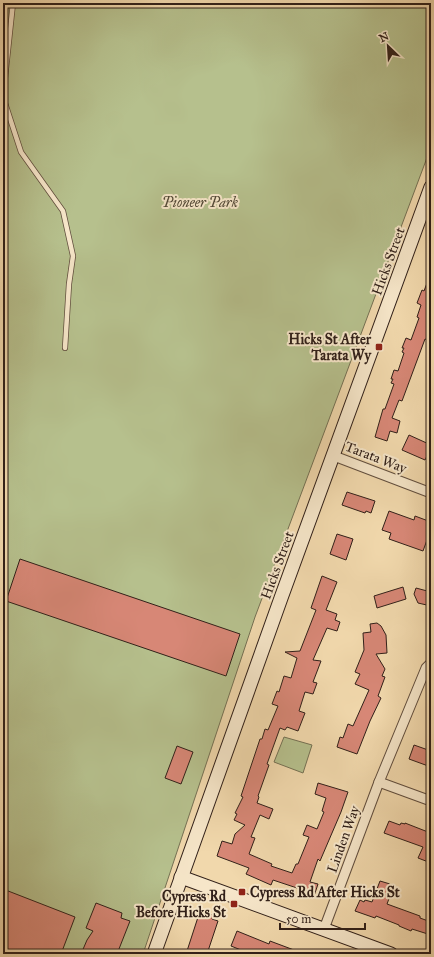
<svg xmlns="http://www.w3.org/2000/svg" width="434" height="957" viewBox="0 0 434 957" font-family="'IM FELL Great Primer',serif">
  <style>
    .green { fill: #b6c08d; stroke: #747053 }
    .building { fill: #d78776; stroke: #312019 }
    .lines { fill: none; stroke-linecap: round; stroke-linejoin: round }
    .lane-casing { stroke: #614e3e; stroke-width: 6 }
    .street-casing { stroke: #614e3e; stroke-width: 11 }
    .secondary-casing { stroke: #312019; stroke-width: 15 }
    .lane { stroke: #f6e6c9; stroke-width: 4.5 }
    .street { stroke: #f6e6c9; stroke-width: 9 }
    .secondary { stroke: #f6e6c9; stroke-width: 13 }
    .poi-dot { fill: #8f2418; stroke: #f6e6c9; stroke-width: 1.5 }
    .labels { text-anchor: middle; stroke-width: 4; stroke-linejoin: round; paint-order: stroke }
    .park-label { font-size: 14px; font-style: italic; fill: #524836; stroke: #f6e6c9 }
    .street-label { font-size: 14px; fill: #312019; stroke: #f6e6c9 }
    .poi-label { font-size: 14px; font-weight: bold; fill: #312019; stroke: #f6e6c9; text-anchor: end }
  </style>
  <rect width="100%" height="100%" fill="#f1d8ac"/>
  <filter id="stains"><feTurbulence type="fractalNoise" baseFrequency=".005" numOctaves="4"/><feColorMatrix values="0 0 0 0 .2 0 0 0 0 .09 0 0 0 0 .02 0 0 0 .5 -.17"/></filter>
  <radialGradient id="worn" r=".72"><stop offset=".6" stop-color="#630" stop-opacity="0"/><stop offset="1" stop-color="#630" stop-opacity=".3"/></radialGradient>
  <g class="green">
    <polygon points="3,3 431,3 431,147 255,617 143,954 3,954"/>
    <polygon points="284,737 312,745 303,773 274,762"/>
  </g>
  <g class="building">
    <polygon points="430,275 431,341 425,339 402,401 399,400 392,418 400,421 397,433 390,431 387,441 375,437 383,409 385,409 394,384 391,383 393,379 391,379 394,370 398,371 404,353 402,352 404,348 402,348 406,338 411,340 419,318 417,317 421,305 417,303 422,290 424,291"/>
    <polygon points="409,435 431,445 431,448 425,460 402,450"/>
    <polygon points="347,492 375,501 371,513 366,511 365,513 342,505"/>
    <polygon points="389,511 414,520 415,516 431,522 431,541 427,540 423,551 389,539 391,533 382,530"/>
    <polygon points="337,534 353,539 346,560 330,554"/>
    <polygon points="20,559 240,634 226,676 6,601"/>
    <polygon points="322,576 337,582 326,610 337,614 335,620 340,622 337,631 327,628 313,660 321,661 313,682 317,683 313,694 305,692 299,711 305,713 298,731 287,727 285,730 280,728 267,764 269,765 258,796 259,797 257,803 273,809 269,819 260,815 251,837 255,838 249,854 272,864 271,866 292,873 296,864 298,864 309,837 303,835 307,825 317,829 324,812 322,811 326,798 315,794 318,783 348,792 341,812 320,861 318,859 310,882 318,884 314,896 299,891 300,889 273,880 271,885 246,874 249,868 217,856 222,841 232,844 235,834 245,825 234,820 237,814 235,813 243,797 241,796 260,739 262,739 265,729 268,730 278,706 272,704 277,691 279,692 284,676 291,678 297,658 285,652 300,651 316,610 311,608"/>
    <polygon points="403,587 406,599 377,608 374,596"/>
    <polygon points="416,588 431,592 431,606 418,603 414,594"/>
    <polygon points="377,623 381,626 386,635 387,653 376,654 385,669 382,676 385,677 378,696 381,698 370,721 357,754 337,747 340,737 343,738 348,724 353,726 369,690 355,684 360,674 355,672 364,650 363,633 371,632 370,624"/>
    <polygon points="414,745 431,751 431,767 409,759"/>
    <polygon points="177,746 193,752 181,784 165,778"/>
    <polygon points="389,821 400,825 401,823 405,824 405,823 428,832 431,827 431,863 418,858 423,847 384,833"/>
    <polygon points="380,881 390,884 386,895 390,896 387,904 420,916 420,918 431,922 431,935 412,929 411,931 399,926 399,925 376,916 375,918 355,911 360,900 364,902 365,900 372,902"/>
    <polygon points="3,889 75,917 61,954 3,954"/>
    <polygon points="96,903 122,913 121,918 130,921 117,954 81,954 87,940 93,931 86,928"/>
    <polygon points="200,911 213,915 212,919 218,921 207,954 186,954"/>
    <polygon points="237,931 269,944 270,941 302,953 302,954 240,954 241,950 231,946"/>
  </g>
  <g class="lines">
    <g class="lane-casing">
      <g id="lane">
        <polyline points="3,97 21,152 63,211 73,256 69,284 65,348"/>
        <polyline points="3,97 13,3"/>
      </g>
    </g>
    <g class="street-casing">
      <g id="street">
        <polyline points="334,456 431,493"/>
        <polyline points="379,782 431,801"/>
        <polyline points="324,929 379,782 426,668 431,663"/>
      </g>
    </g>
    <g class="secondary-casing">
      <g id="secondary">
        <polyline points="181,877 391,954"/>
        <polyline points="154,954 281,598 431,187"/>
      </g>
    </g>
    <use href="#lane" class="lane"/>
    <use href="#street" class="street"/>
    <use href="#secondary" class="secondary"/>
  </g>
  <g class="poi-dot">
    <rect x="375" y="343" width="8" height="8" rx="2"/>
    <rect x="238" y="888" width="8" height="8" rx="2"/>
    <rect x="230" y="900" width="8" height="8" rx="2"/>
  </g>
  <g class="labels">
    <g class="park-label">
      <text x="200" y="207">Pioneer Park</text>
    </g>
    <g class="street-label">
      <text transform="translate(388 261) rotate(-70)" y="5">Hicks Street</text>
      <text transform="translate(376 457) rotate(21)" y="5">Tarata Way</text>
      <text transform="translate(277 565) rotate(-70)" y="5">Hicks Street</text>
      <text transform="translate(343 839) rotate(-70)" y="5">Linden Way</text>
    </g>
    <g class="poi-label">
      <text x="371" y="344">Hicks St After<tspan x="371" dy="16">Tarata Wy</tspan></text>
      <text x="250" y="897" text-anchor="start">Cypress Rd After Hicks St</text>
      <text x="226" y="901">Cypress Rd<tspan x="226" dy="16">Before Hicks St</tspan></text>
    </g>
  </g>
  <rect width="434" height="957" fill="none" stroke="#f1d8ac" stroke-width="16"/>
  <rect x="4" y="4" width="426" height="949" fill="none" stroke="#312019" stroke-width="2"/>
  <rect x="8" y="8" width="418" height="941" fill="none" stroke="#312019"/>
  <g transform="translate(388 46) rotate(335)" stroke="#f6e6c9" stroke-width="3" paint-order="stroke">
  <path d="M0-3L7 15L0 10L-7 15Z" fill="#312019"/>
  <text y="-6" font-size="11" font-weight="bold" text-anchor="middle" fill="#312019">N</text>
  </g>
  <path d="M280 923v6h85v-6" fill="none" stroke="#312019" stroke-width="2"/>
  <text x="286" y="923" font-size="12" fill="#312019" stroke="#f6e6c9" stroke-width="3" paint-order="stroke">50 m</text>
  <rect width="100%" height="100%" filter="url(#stains)"/>
  <rect width="100%" height="100%" fill="url(#worn)"/>
</svg>
